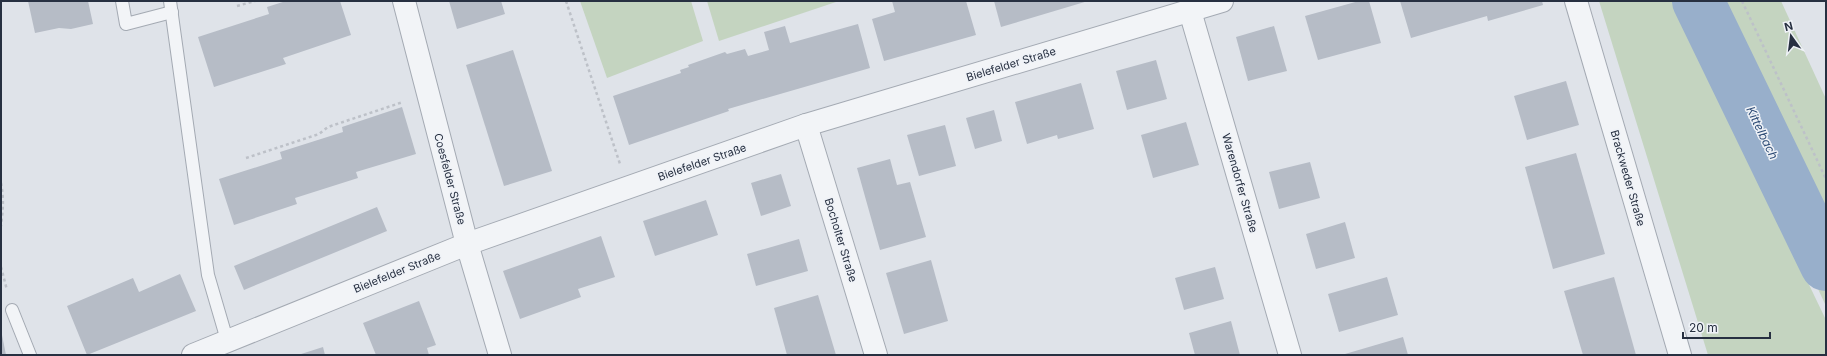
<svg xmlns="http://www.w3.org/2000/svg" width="1827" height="356" viewBox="0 0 1827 356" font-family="Inter,sans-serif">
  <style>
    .green { fill: #c4d4c0 }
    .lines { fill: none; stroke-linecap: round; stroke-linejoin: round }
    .river { stroke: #98afcb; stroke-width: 52 }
    .building { fill: #b6bcc6 }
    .lane-casing { stroke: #a4aab3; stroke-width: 14 }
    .street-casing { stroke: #a4aab3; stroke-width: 24 }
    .path { stroke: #bdc1c8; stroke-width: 2.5; stroke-dasharray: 3 3; stroke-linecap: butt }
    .lane { stroke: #f2f4f7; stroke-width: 12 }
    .street { stroke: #f2f4f7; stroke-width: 22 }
    .labels { text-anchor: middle; stroke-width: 3; stroke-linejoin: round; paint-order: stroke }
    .street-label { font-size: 11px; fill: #273041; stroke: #eff2f7 }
    .water-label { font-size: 12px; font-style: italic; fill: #2f4d77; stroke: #eff2f7 }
  </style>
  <rect width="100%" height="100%" fill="#dfe3e9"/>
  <g class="green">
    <polygon points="580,1 691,1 703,41 607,78"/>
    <polygon points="707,1 835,1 836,2 719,41"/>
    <polygon points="1599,1 1677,1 1738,137 1826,320 1826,355 1708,355"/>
    <polygon points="1683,1 1781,1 1826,99 1826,306"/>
  </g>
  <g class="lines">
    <polyline class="river" points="1698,1 1826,265"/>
  </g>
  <g class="building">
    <polygon points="28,1 88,1 93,24 71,29 59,28 35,33"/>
    <polygon points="286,1 340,1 351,35 283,58 286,64 214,87 198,37 269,14 267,7"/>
    <polygon points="449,1 501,1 505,14 457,29"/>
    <polygon points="892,1 966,1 976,35 884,61 872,19 895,12"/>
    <polygon points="994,1 1088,1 1001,27"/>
    <polygon points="1359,1 1369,1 1381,43 1318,60 1305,16"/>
    <polygon points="1400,1 1542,1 1543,5 1488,21 1487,16 1411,38"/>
    <polygon points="858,24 870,68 728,109 729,111 629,145 613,96 681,73 680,70 689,67 688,65 725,52 727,54 745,49 748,56 769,50 764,32 785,26 790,43"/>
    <polygon points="1274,26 1287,71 1248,81 1236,37"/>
    <polygon points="513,50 552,171 504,186 466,65"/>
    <polygon points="1156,60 1167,99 1127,110 1116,71"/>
    <polygon points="1566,81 1579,125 1527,140 1514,96"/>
    <polygon points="1081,83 1094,129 1058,139 1057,135 1027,144 1015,102"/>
    <polygon points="402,107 416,154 356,172 358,178 295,198 297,204 234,225 219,179 282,159 280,152 343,132 342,127"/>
    <polygon points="994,110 1002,141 975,149 966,118"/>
    <polygon points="1186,122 1199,165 1153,178 1141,135"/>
    <polygon points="945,125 956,166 919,176 907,135"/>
    <polygon points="1576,153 1605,254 1553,269 1525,167"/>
    <polygon points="890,159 897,185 910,182 926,237 880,250 857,168"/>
    <polygon points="1310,162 1320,198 1279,209 1269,172"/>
    <polygon points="781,174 791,206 761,216 751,183"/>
    <polygon points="706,200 718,235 655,256 643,221"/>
    <polygon points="377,207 387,231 244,290 234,266"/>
    <polygon points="1345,222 1355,258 1316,269 1306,234"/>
    <polygon points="601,236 615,277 578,289 581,297 520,319 503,271"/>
    <polygon points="799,239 808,271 756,286 747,254"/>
    <polygon points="931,260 948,321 904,334 886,273"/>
    <polygon points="1215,267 1224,299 1184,310 1175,278"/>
    <polygon points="180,274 196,311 87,355 67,306 133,278 139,292"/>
    <polygon points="1387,277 1398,315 1339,332 1328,294"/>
    <polygon points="1614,277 1636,355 1583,355 1564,291"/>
    <polygon points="818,295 836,355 787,355 774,308"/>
    <polygon points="419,301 436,345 427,348 429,355 376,355 363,323"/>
    <polygon points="1231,321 1240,355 1195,355 1189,333"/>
    <polygon points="1,335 2,335 6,355 1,355"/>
    <polygon points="1403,337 1408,355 1345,355 1345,354"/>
    <polygon points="323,347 325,355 298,355"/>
  </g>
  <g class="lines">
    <g class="lane-casing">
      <g id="lane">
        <polyline points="122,1 126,24 172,12"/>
        <polyline points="170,1 208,275 227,340"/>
        <polyline points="12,310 30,355"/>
      </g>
    </g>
    <g class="street-casing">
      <g id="street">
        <polyline points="404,1 467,244 500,355"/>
        <polyline points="1576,1 1680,355"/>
        <polyline points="1190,11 1290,355"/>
        <polyline points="806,125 876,355"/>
        <polyline points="193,355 467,244 806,125 1222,1"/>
      </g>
    </g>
    <g class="path">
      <polyline points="566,1 620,164"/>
      <polyline points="1742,1 1826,179"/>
      <polyline points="237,6 255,1"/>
      <polyline points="246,158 319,134 328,127 403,102"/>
      <path d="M1,183C4,198 3,211 1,226"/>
      <polyline points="1,267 7,290"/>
    </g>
    <use href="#lane" class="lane"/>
    <use href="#street" class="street"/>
  </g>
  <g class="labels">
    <g class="street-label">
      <text transform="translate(1011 64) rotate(-17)" y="4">Bielefelder Straße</text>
      <text transform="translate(702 162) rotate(-19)" y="4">Bielefelder Straße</text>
      <text transform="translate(1628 178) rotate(74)" y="4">Brackweder Straße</text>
      <text transform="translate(450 179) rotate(75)" y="4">Coesfelder Straße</text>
      <text transform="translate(1240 183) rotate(74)" y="4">Warendorfer Straße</text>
      <text transform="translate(841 240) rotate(73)" y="4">Bocholter Straße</text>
      <text transform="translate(397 272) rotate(-22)" y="4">Bielefelder Straße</text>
    </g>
    <g class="water-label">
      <text transform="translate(1762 133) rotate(64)" y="4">Kittelbach</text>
    </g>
  </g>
  <rect width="1827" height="356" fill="none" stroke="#273041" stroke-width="4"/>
  <g transform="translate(1791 36) rotate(346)" stroke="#eff2f7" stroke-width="3" paint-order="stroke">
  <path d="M0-3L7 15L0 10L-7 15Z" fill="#273041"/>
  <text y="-6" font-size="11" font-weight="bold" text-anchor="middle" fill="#273041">N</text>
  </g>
  <path d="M1683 332v6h87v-6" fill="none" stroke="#273041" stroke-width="2"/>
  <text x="1689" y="332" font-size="12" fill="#273041" stroke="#eff2f7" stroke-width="3" paint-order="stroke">20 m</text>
</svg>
